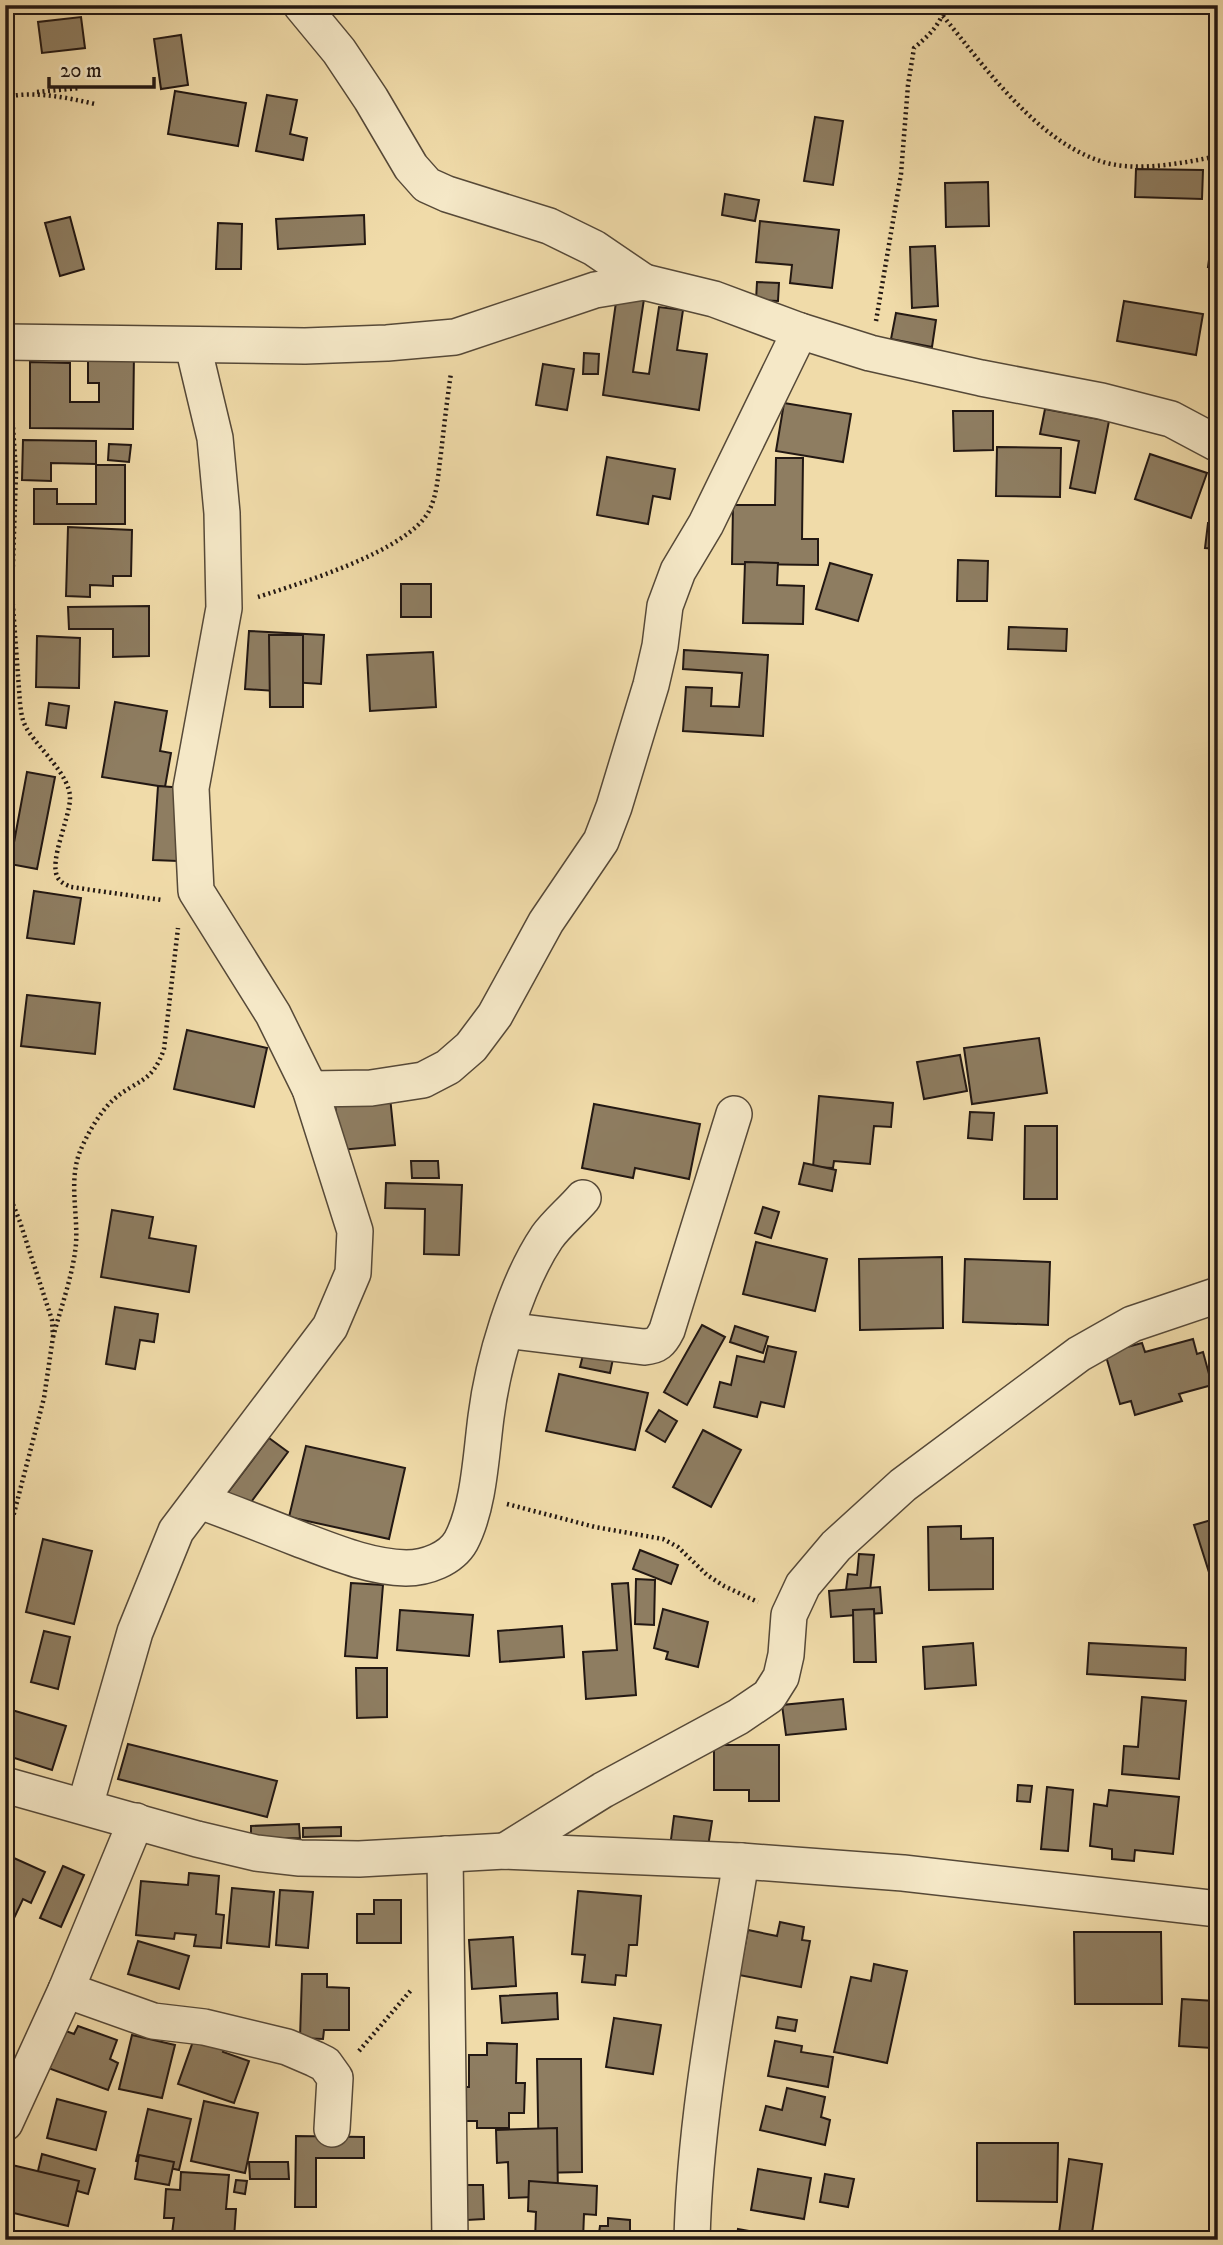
<svg xmlns="http://www.w3.org/2000/svg" width="1223" height="2245" viewBox="0 0 1223 2245" font-family="'IM FELL DW Pica',serif">
  <style>
    .building { fill: #8e7d61; stroke: #231813; stroke-width: 2 }
    .lines { fill: none; stroke-linecap: round; stroke-linejoin: round }
    .minor-casing { stroke: #564938; stroke-width: 38 }
    .path { stroke: #231813; stroke-width: 4.5; stroke-dasharray: 2 3.5; stroke-linecap: butt }
    .minor { stroke: #f5e8c7; stroke-width: 35 }
  </style>
  <rect width="100%" height="100%" fill="#f0dba9"/>
  <filter id="stains"><feTurbulence type="fractalNoise" baseFrequency=".00286" numOctaves="4"/><feColorMatrix values="0 0 0 0 .2 0 0 0 0 .09 0 0 0 0 .02 0 0 0 .5 -.17"/></filter>
  <radialGradient id="worn" r=".72"><stop offset=".6" stop-color="#630" stop-opacity="0"/><stop offset="1" stop-color="#630" stop-opacity=".3"/></radialGradient>
  <g class="building">
    <polygon points="5,5 28,5 28,8 5,11"/>
    <polygon points="81,17 85,48 42,53 38,22"/>
    <polygon points="181,35 188,85 161,89 154,39"/>
    <polygon points="175,91 246,103 238,146 168,134"/>
    <polygon points="267,95 297,100 290,134 307,138 303,160 256,151"/>
    <polygon points="815,117 843,121 833,185 804,181"/>
    <polygon points="1136,169 1203,170 1202,199 1135,197"/>
    <polygon points="988,182 989,226 946,227 945,183"/>
    <polygon points="725,194 759,200 755,221 722,215"/>
    <polygon points="1217,201 1218,201 1218,268 1208,267"/>
    <polygon points="364,215 365,244 278,249 276,219"/>
    <polygon points="70,217 84,269 60,276 45,223"/>
    <polygon points="760,221 839,230 832,288 790,283 792,265 756,262"/>
    <polygon points="218,223 242,224 241,269 216,269"/>
    <polygon points="935,246 938,306 912,308 910,247"/>
    <polygon points="757,282 779,283 778,301 756,300"/>
    <polygon points="617,295 644,299 633,372 649,374 659,307 683,310 677,350 707,354 699,410 603,395"/>
    <polygon points="1124,301 1203,314 1196,355 1117,341"/>
    <polygon points="896,313 936,320 932,347 891,339"/>
    <polygon points="88,352 134,353 133,429 30,428 30,362 70,363 70,402 99,402 99,383 88,383"/>
    <polygon points="584,353 599,354 598,374 583,374"/>
    <polygon points="543,364 574,369 567,410 536,405"/>
    <polygon points="784,403 851,414 843,462 776,451"/>
    <polygon points="1045,409 1109,421 1095,493 1070,488 1079,441 1040,434"/>
    <polygon points="953,411 993,411 993,450 954,451"/>
    <polygon points="23,440 96,441 96,464 51,463 51,481 22,480"/>
    <polygon points="109,444 131,445 129,462 108,460"/>
    <polygon points="997,447 1061,448 1060,497 996,496"/>
    <polygon points="1150,454 1207,473 1191,518 1135,499"/>
    <polygon points="607,457 675,469 670,499 653,496 648,524 597,515"/>
    <polygon points="776,458 803,458 802,539 818,539 818,565 732,564 733,505 775,505"/>
    <polygon points="96,465 125,465 125,524 34,524 34,489 57,489 57,504 96,504"/>
    <polygon points="1208,523 1218,524 1218,549 1205,548"/>
    <polygon points="68,527 132,530 131,576 113,576 113,586 90,585 90,597 66,596"/>
    <polygon points="958,560 988,561 987,601 957,601"/>
    <polygon points="745,562 778,563 777,585 804,586 803,624 743,623"/>
    <polygon points="830,563 872,575 858,621 816,609"/>
    <rect x="401" y="584" width="30" height="33"/>
    <polygon points="149,606 149,656 113,657 113,629 69,629 68,607"/>
    <polygon points="1009,627 1067,629 1066,651 1008,649"/>
    <polygon points="249,631 324,635 321,684 276,681 275,691 245,689"/>
    <polygon points="269,635 303,635 303,707 270,707"/>
    <polygon points="37,636 80,638 79,688 36,687"/>
    <polygon points="684,650 768,655 763,736 683,731 686,687 712,688 711,706 739,707 742,673 683,669"/>
    <polygon points="433,652 436,707 370,711 367,655"/>
    <polygon points="115,702 167,711 160,751 171,753 165,787 102,777"/>
    <polygon points="49,703 69,706 66,728 46,725"/>
    <polygon points="27,772 55,777 37,869 10,864"/>
    <polygon points="158,786 185,788 178,861 153,860"/>
    <polygon points="34,891 81,898 74,944 27,938"/>
    <polygon points="27,995 100,1003 95,1054 21,1046"/>
    <polygon points="187,1030 267,1048 254,1107 174,1089"/>
    <polygon points="1039,1038 1047,1093 972,1104 964,1048"/>
    <polygon points="960,1055 967,1091 924,1099 917,1062"/>
    <polygon points="819,1096 893,1103 891,1127 874,1126 870,1164 834,1161 833,1168 813,1167"/>
    <polygon points="390,1097 395,1145 340,1150 335,1104"/>
    <polygon points="594,1104 700,1124 689,1179 635,1168 633,1178 582,1168"/>
    <polygon points="970,1112 994,1113 992,1140 968,1138"/>
    <polygon points="1025,1126 1057,1126 1057,1199 1024,1199"/>
    <polygon points="411,1161 438,1161 439,1178 412,1178"/>
    <polygon points="804,1163 836,1170 832,1191 799,1184"/>
    <polygon points="386,1183 462,1185 459,1255 424,1254 425,1209 385,1208"/>
    <polygon points="763,1207 779,1212 771,1238 755,1233"/>
    <polygon points="112,1210 153,1217 149,1238 196,1246 189,1292 101,1277"/>
    <polygon points="756,1242 827,1259 815,1311 743,1294"/>
    <polygon points="942,1257 943,1328 860,1330 859,1259"/>
    <polygon points="965,1259 1050,1262 1048,1325 963,1322"/>
    <polygon points="115,1307 158,1314 154,1342 140,1340 135,1369 106,1364"/>
    <polygon points="702,1325 725,1337 687,1405 664,1392"/>
    <polygon points="735,1326 768,1337 763,1353 730,1342"/>
    <polygon points="1193,1339 1197,1354 1203,1352 1212,1385 1179,1394 1182,1401 1135,1415 1131,1401 1120,1404 1105,1353 1142,1343 1145,1352"/>
    <polygon points="768,1346 796,1352 784,1407 761,1402 757,1417 714,1407 720,1382 731,1385 737,1356 764,1362"/>
    <polygon points="585,1347 614,1354 610,1373 580,1367"/>
    <polygon points="559,1374 648,1393 635,1450 546,1431"/>
    <polygon points="659,1410 677,1421 665,1442 646,1431"/>
    <polygon points="703,1430 741,1450 711,1507 673,1487"/>
    <polygon points="269,1438 288,1452 246,1509 226,1495"/>
    <polygon points="306,1446 405,1468 389,1539 289,1517"/>
    <polygon points="1218,1518 1218,1587 1214,1588 1194,1525"/>
    <polygon points="961,1526 961,1539 993,1538 993,1589 929,1590 928,1527"/>
    <polygon points="43,1539 92,1551 74,1624 26,1612"/>
    <polygon points="640,1550 678,1565 671,1584 633,1569"/>
    <polygon points="859,1554 874,1555 869,1600 845,1598 848,1574 857,1575"/>
    <polygon points="636,1579 655,1580 654,1625 635,1624"/>
    <polygon points="351,1583 383,1585 377,1658 345,1656"/>
    <polygon points="628,1583 636,1695 586,1699 583,1652 617,1650 612,1584"/>
    <polygon points="880,1587 882,1613 831,1617 829,1591"/>
    <polygon points="663,1609 708,1622 698,1667 666,1659 668,1652 654,1648"/>
    <polygon points="874,1609 876,1662 854,1662 853,1610"/>
    <polygon points="400,1610 473,1615 469,1656 397,1650"/>
    <polygon points="562,1626 564,1657 500,1662 498,1631"/>
    <polygon points="44,1631 70,1637 58,1689 31,1682"/>
    <polygon points="973,1643 976,1685 925,1689 923,1647"/>
    <polygon points="1089,1643 1186,1648 1185,1680 1087,1674"/>
    <polygon points="356,1668 387,1668 387,1717 357,1718"/>
    <polygon points="1142,1697 1186,1701 1179,1779 1122,1774 1124,1746 1138,1747"/>
    <polygon points="843,1699 846,1729 786,1735 782,1705"/>
    <polygon points="5,1708 66,1726 52,1770 5,1755"/>
    <polygon points="128,1744 277,1781 267,1817 118,1779"/>
    <polygon points="714,1745 779,1745 779,1801 749,1801 749,1790 714,1790"/>
    <polygon points="1018,1785 1032,1786 1030,1802 1017,1801"/>
    <polygon points="1047,1787 1073,1790 1068,1851 1041,1849"/>
    <polygon points="1109,1790 1179,1797 1173,1854 1135,1850 1134,1861 1112,1859 1112,1849 1090,1846 1094,1804 1107,1806"/>
    <polygon points="674,1816 712,1821 707,1853 670,1847"/>
    <polygon points="299,1824 300,1838 251,1839 251,1826"/>
    <polygon points="341,1827 341,1836 303,1837 303,1828"/>
    <polygon points="5,1854 45,1872 31,1903 23,1899 7,1933 5,1932"/>
    <polygon points="63,1866 84,1875 61,1927 40,1918"/>
    <polygon points="189,1873 219,1876 216,1914 224,1915 221,1948 194,1946 196,1935 175,1933 174,1939 136,1935 141,1881 188,1885"/>
    <polygon points="232,1888 274,1892 269,1947 227,1943"/>
    <polygon points="280,1890 313,1892 308,1948 276,1945"/>
    <polygon points="578,1891 641,1896 637,1945 629,1945 626,1976 616,1975 615,1985 582,1982 585,1955 572,1954"/>
    <polygon points="374,1900 401,1900 401,1943 357,1943 357,1914 374,1914"/>
    <polygon points="780,1922 804,1927 802,1940 810,1941 801,1987 739,1975 748,1930 777,1936"/>
    <polygon points="1074,1932 1161,1932 1162,2004 1075,2004"/>
    <polygon points="513,1937 516,1986 472,1989 469,1940"/>
    <polygon points="1215,1938 1218,1938 1218,1989 1212,1989"/>
    <polygon points="138,1941 189,1956 179,1989 128,1974"/>
    <polygon points="874,1964 907,1971 887,2063 834,2052 851,1977 871,1981"/>
    <polygon points="302,1974 327,1974 327,1987 349,1988 349,2030 324,2030 323,2039 300,2038"/>
    <polygon points="557,1993 558,2019 502,2023 500,1996"/>
    <polygon points="1182,1999 1215,2001 1212,2048 1179,2046"/>
    <polygon points="778,2017 797,2020 795,2031 776,2028"/>
    <polygon points="614,2018 661,2025 653,2074 606,2067"/>
    <polygon points="78,2026 117,2040 110,2059 118,2063 108,2090 48,2068 63,2030 74,2034"/>
    <polygon points="197,2030 227,2041 223,2052 249,2061 234,2103 178,2084"/>
    <polygon points="132,2035 175,2045 162,2098 119,2089"/>
    <polygon points="775,2041 802,2046 801,2052 833,2057 828,2087 768,2076"/>
    <polygon points="487,2043 517,2044 516,2083 525,2083 524,2113 509,2113 509,2128 477,2128 477,2121 458,2121 458,2087 469,2087 469,2055 487,2055"/>
    <polygon points="537,2059 581,2059 582,2172 539,2173"/>
    <polygon points="787,2088 825,2097 821,2117 830,2120 825,2145 760,2130 766,2106 782,2110"/>
    <polygon points="57,2099 106,2112 96,2150 47,2138"/>
    <polygon points="204,2101 258,2113 245,2173 191,2161"/>
    <polygon points="148,2109 191,2119 179,2170 136,2161"/>
    <polygon points="557,2128 558,2196 509,2198 508,2162 497,2163 496,2130"/>
    <polygon points="296,2136 364,2137 364,2158 316,2158 316,2207 295,2207"/>
    <polygon points="977,2143 1058,2143 1057,2202 977,2201"/>
    <polygon points="42,2154 95,2169 88,2194 67,2188 65,2198 43,2192 47,2178 37,2175"/>
    <polygon points="139,2155 174,2162 169,2185 135,2179"/>
    <polygon points="1069,2159 1102,2164 1091,2240 1058,2240"/>
    <polygon points="249,2162 288,2162 289,2179 250,2179"/>
    <polygon points="12,2165 79,2181 68,2226 5,2211 5,2190"/>
    <polygon points="758,2169 811,2178 804,2219 751,2210"/>
    <polygon points="181,2172 229,2175 226,2209 236,2209 234,2238 172,2234 174,2218 164,2218 166,2189 180,2190"/>
    <polygon points="825,2174 854,2179 848,2207 820,2202"/>
    <polygon points="236,2180 247,2181 245,2194 234,2192"/>
    <polygon points="529,2181 597,2186 596,2215 584,2214 583,2240 535,2240 536,2212 528,2211"/>
    <polygon points="466,2185 483,2185 484,2219 467,2220"/>
    <polygon points="608,2218 630,2220 630,2240 598,2240 600,2226 608,2226"/>
    <polygon points="738,2229 782,2237 782,2240 736,2240"/>
    <polygon points="465,2232 502,2234 501,2240 465,2240"/>
    <polygon points="375,2233 375,2240 321,2240 321,2235"/>
  </g>
  <g class="lines">
    <g class="minor-casing">
      <g id="minor">
        <polyline points="301,5 339,51 371,99 411,167 427,185 447,194 549,226 594,248 644,282"/>
        <polyline points="5,342 305,346 387,343 455,337 595,290 644,282 714,299 800,331 870,353 981,378 1101,401 1171,419 1218,444"/>
        <polyline points="310,1089 371,1088 423,1080 448,1067 471,1047 495,1015 546,922 601,841 614,807 651,685 660,646 665,606 678,571 706,524 800,331"/>
        <path d="M506,1330L644,1347C657,1346 661,1342 667,1330L734,1114"/>
        <path d="M200,1501C233,1513 266,1526 299,1539C334,1552 369,1567 406,1568C426,1568 451,1559 461,1541C479,1507 481,1455 486,1417C493,1361 516,1283 547,1237C557,1223 572,1211 583,1198"/>
        <polyline points="5,1785 197,1839 256,1853 300,1858 359,1859 505,1851 741,1861 903,1873 1218,1909"/>
        <polyline points="85,1806 135,1632 176,1531 330,1327 353,1273 355,1231 310,1089 273,1014 196,891 191,788 224,608 222,513 215,438 193,346"/>
        <polyline points="505,1851 603,1790 738,1717 769,1696 781,1677 786,1655 789,1615 803,1585 836,1546 903,1485 1079,1354 1132,1324 1218,1295"/>
        <polyline points="445,1854 450,2240"/>
        <polyline points="66,1990 153,2021 204,2027 287,2047 315,2059 325,2064 335,2078 332,2129"/>
        <polyline points="5,2123 66,1990 136,1821"/>
        <path d="M692,2240C695,2113 721,1986 741,1861"/>
      </g>
    </g>
    <g class="path">
      <path d="M943,16C985,67 1035,139 1100,161C1135,173 1183,163 1218,156"/>
      <polyline points="37,92 80,88"/>
      <path d="M5,97C36,91 64,97 95,104"/>
      <path d="M876,321L901,174L908,85L914,48C928,36 942,24 945,5"/>
      <path d="M5,396L12,411L16,473L12,593L20,703C21,712 22,721 27,729C39,749 70,775 70,798C70,818 48,862 58,878C61,883 67,885 71,887L162,900"/>
      <path d="M258,597C301,583 408,551 429,511C438,493 438,473 441,453C444,427 447,400 451,373"/>
      <polyline points="5,1184 20,1222 52,1320 53,1337 44,1398 5,1548"/>
      <path d="M53,1337C61,1307 73,1275 76,1244C78,1214 69,1183 79,1154C86,1136 99,1113 113,1100C137,1079 152,1084 164,1049L178,928"/>
      <polyline points="507,1504 595,1527 663,1539 678,1547 707,1575 724,1586 758,1602"/>
      <polyline points="359,2051 412,1989"/>
    </g>
    <use href="#minor" class="minor"/>
  </g>
  <rect width="1223" height="2245" fill="none" stroke="#f0dba9" stroke-width="28"/>
  <rect x="7" y="7" width="1209" height="2231" fill="none" stroke="#231813" stroke-width="3.5"/>
  <rect x="14" y="14" width="1195" height="2217" fill="none" stroke="#231813" stroke-width="2"/>
  <path d="M49 77v10h105v-10" fill="none" stroke="#231813" stroke-width="3.5"/>
  <text x="60" y="77" font-size="21" fill="#231813" stroke="#f5e8c7" stroke-width="5" paint-order="stroke">20 m</text>
  <rect width="100%" height="100%" filter="url(#stains)"/>
  <rect width="100%" height="100%" fill="url(#worn)"/>
</svg>
